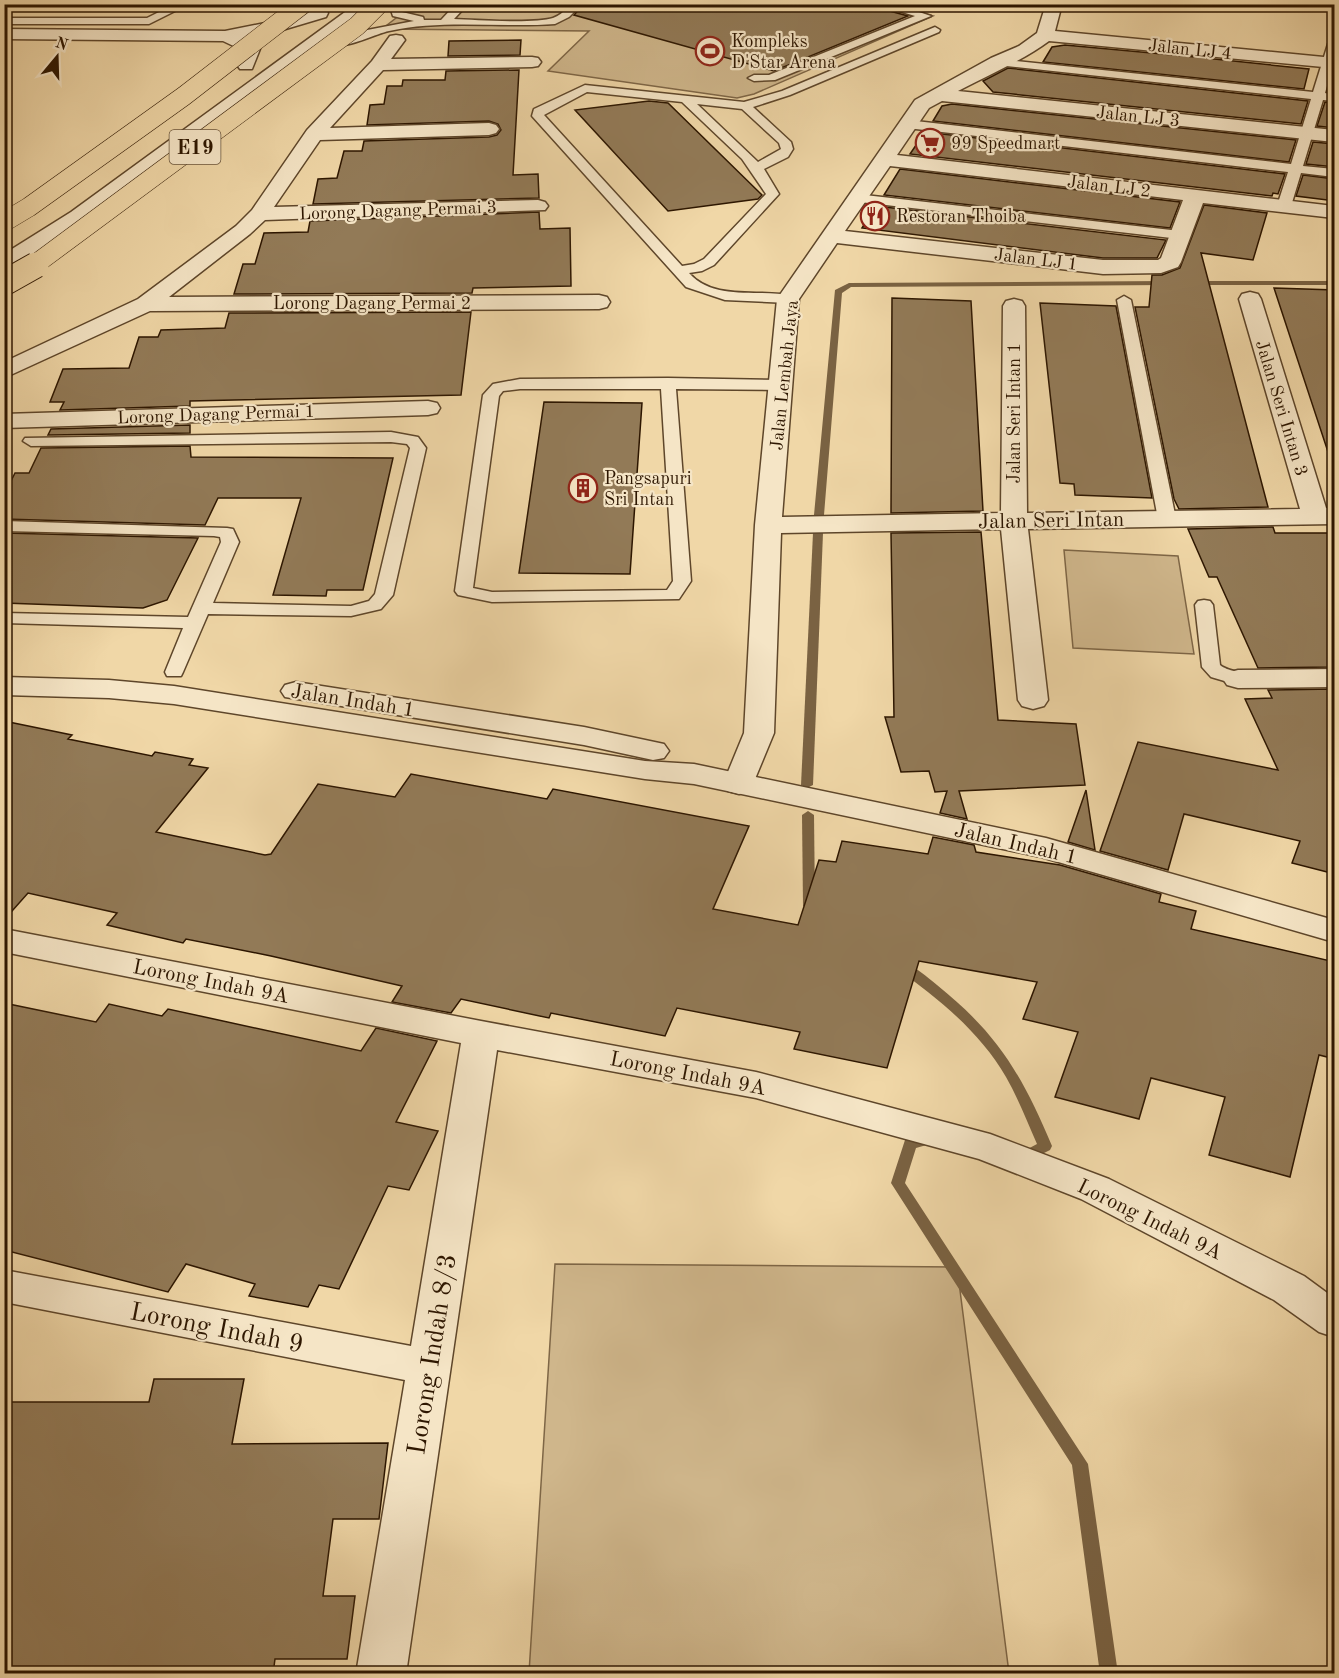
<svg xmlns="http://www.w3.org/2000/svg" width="1339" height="1678" viewBox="0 0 1339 1678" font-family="'Old Standard TT',serif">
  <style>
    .green { fill: #cfb68b; stroke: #7e6646; stroke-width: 1.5 }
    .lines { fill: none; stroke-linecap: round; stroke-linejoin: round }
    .stream { fill: #7a6242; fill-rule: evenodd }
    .building { fill: #927a57; stroke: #2d1600; stroke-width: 1.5 }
    .service-casing { stroke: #5e462a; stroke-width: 3 }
    .minor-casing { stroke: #5e462a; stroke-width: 3 }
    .tertiary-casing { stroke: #5e462a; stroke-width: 3 }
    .service { fill: #f5e5c6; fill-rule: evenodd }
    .minor { fill: #f5e5c6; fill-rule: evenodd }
    .tertiary { fill: #f5e5c6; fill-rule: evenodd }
    .motorway-bridge-far1-casing { stroke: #2d1600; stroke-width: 20; stroke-linecap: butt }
    .motorway-bridge-casing { stroke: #2d1600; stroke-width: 27; stroke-linecap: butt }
    .motorway-bridge-far1 { stroke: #f0d7a7; stroke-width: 19 }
    .motorway-bridge { stroke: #f0d7a7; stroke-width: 25 }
    .labels { text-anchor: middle; stroke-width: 4.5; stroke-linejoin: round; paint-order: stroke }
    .far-poi-label { font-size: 18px; fill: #2d1600; stroke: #f5e5c6; text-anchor: start }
    .far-street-label { font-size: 18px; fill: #2d1600; stroke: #f5e5c6 }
    .shield { fill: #f5e5c6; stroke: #69543b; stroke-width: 1.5 }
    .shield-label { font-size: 20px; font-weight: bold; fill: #2d1600 }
    .street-label { font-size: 21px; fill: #2d1600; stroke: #f5e5c6 }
    .near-street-label { font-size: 26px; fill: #2d1600; stroke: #f5e5c6 }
  </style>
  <rect width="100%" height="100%" fill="#f0d7a7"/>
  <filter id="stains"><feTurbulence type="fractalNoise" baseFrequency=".00333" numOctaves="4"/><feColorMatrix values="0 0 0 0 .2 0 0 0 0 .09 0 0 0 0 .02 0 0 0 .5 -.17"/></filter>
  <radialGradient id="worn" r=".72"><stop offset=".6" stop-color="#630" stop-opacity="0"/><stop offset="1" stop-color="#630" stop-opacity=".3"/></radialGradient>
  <g class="green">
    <polygon points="414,4 890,4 933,16 754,94 737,98 548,71 589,31 382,29"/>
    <polygon points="1064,550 1178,556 1194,654 1073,648"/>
    <polygon points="555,1264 957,1267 1009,1673 529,1673"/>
  </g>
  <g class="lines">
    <g class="stream">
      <polygon points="1166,281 1169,281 1169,285 851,287 842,293 824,515 819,518 814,515 835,290 849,283"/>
      <rect x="1189" y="281" width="145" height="4"/>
      <polygon points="818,530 823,533 813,785 807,788 801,785 813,533"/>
      <polygon points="808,811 814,815 815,906 809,910 803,906 802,815"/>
      <path d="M902,962C914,965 927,977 937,985C998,1034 1022,1075 1052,1146L1050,1150L1026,1162L1016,1160L1014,1156L1016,1152L1024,1151L1037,1144C1027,1121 1018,1098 1006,1077C980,1032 938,998 897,969L896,966L897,963Z"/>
      <polygon points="932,1133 937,1134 939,1138 937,1142 916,1148 905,1183 1088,1464 1118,1674 1100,1674 1072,1465 891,1183 905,1140"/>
    </g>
  </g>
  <g class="building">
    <polygon points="584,4 864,4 908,16 774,71 574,15"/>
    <polygon points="521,40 520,55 448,56 449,41"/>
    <polygon points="1065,45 1195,57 1309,69 1304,89 1043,62 1052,47"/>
    <polygon points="1008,68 1308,101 1301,124 993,92 983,81"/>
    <polygon points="519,70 513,175 538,174 539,198 313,204 318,179 337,178 344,151 362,151 364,141 489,137 497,135 501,130 498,124 489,121 367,125 370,105 384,104 387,86 402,86 403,80 445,80 446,71"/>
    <polygon points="649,101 668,103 762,195 758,199 668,211 575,110"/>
    <polygon points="1325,102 1335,103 1335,128 1317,126"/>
    <polygon points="952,104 1296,140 1289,162 933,121 942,106"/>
    <polygon points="925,132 1285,174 1278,194 1273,193 1272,196 910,154"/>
    <polygon points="1313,142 1335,144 1335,167 1306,164"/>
    <polygon points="900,169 1180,202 1170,228 884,195"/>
    <polygon points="1303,175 1335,179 1335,201 1296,196"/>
    <polygon points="1204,205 1267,213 1253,260 1201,253 1268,507 1179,509 1174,499 1135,307 1149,307 1152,275 1162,275 1180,268"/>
    <polygon points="876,206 1166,240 1157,258 1103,258 862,228"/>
    <polygon points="539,212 540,229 570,228 571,286 473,288 472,293 234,294 243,264 255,264 264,233 308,232 310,221"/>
    <polygon points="1274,288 1335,290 1335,451 1328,452"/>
    <polygon points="892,298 971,301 983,511 891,513"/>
    <polygon points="1040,303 1116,306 1152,498 1075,495 1074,484 1060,483"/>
    <polygon points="471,312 461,395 190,401 190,406 60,410 64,402 50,402 63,369 129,368 139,337 158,337 161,330 225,328 229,313"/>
    <polygon points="544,402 642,403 630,574 519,573"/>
    <polygon points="190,425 190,433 48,435 51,429"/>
    <polygon points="190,446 191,457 393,458 363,590 327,590 326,596 273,595 301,498 218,498 205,525 4,519 4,495 15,473 29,473 41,448"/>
    <polygon points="1273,527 1275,533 1335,533 1335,667 1258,668 1217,577 1209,577 1188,529"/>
    <polygon points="981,532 998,720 1076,724 1085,785 959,791 967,819 940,813 947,791 935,792 929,771 901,772 885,717 894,717 891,533"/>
    <polygon points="4,533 198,538 167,600 143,608 4,603"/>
    <polygon points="1335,689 1335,874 1292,863 1300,841 1184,814 1168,870 1100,851 1138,742 1278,770 1245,699 1272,698 1268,690"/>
    <polygon points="4,721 72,735 68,739 152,756 155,752 193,759 189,765 208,768 156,832 265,855 271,854 318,784 395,797 411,774 547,799 553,789 749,826 713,909 798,925 819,860 836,862 842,841 928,854 933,837 974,845 976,852 1060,865 1161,894 1159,902 1196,911 1191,929 1335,962 1335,1059 1319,1055 1290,1177 1209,1155 1225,1097 1151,1078 1139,1119 1055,1097 1078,1032 1023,1019 1037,982 919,961 887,1068 794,1049 800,1032 677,1008 665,1036 551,1013 549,1018 461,999 451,1013 392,1002 402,986 271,956 186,939 183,943 107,925 117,913 28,893 4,920"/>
    <polygon points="1086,790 1095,850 1068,842"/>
    <polygon points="4,1003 96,1022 109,1004 162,1016 168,1009 361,1051 376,1028 437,1041 396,1122 438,1131 409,1190 388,1186 339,1289 319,1285 308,1307 249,1296 255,1284 186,1264 168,1292 4,1250"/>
    <polygon points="154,1379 244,1379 232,1444 388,1443 379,1519 333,1519 323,1596 355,1596 347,1659 275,1659 273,1674 4,1674 4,1402 149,1402"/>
  </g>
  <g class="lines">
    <g class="service-casing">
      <g id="service">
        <polygon points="175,4 189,4 149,24 4,24 4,18 147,18"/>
        <path d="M389,4H399L402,12L423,17L424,20H441L456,4H468L454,19C476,20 535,24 553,18C567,13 565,4 582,4L569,17L555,24C500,28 443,19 389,31C375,34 348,48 336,45V41L362,31L414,21L393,16Z"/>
        <polygon points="876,4 895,4 931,16 775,80 754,81 748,78 754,75 769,75 915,16"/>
        <path d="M935,27L940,30L939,32L790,95L753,107L791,142L793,149L788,157L764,169L779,194L714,265L702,271L689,273C715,302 759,288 793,296L795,299L788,303L725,300L686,287L532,116L534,109L585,85L744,102L782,91ZM587,92L682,102L742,159L766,194L704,259L694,264L682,266L544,115ZM697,104L742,109L779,143L781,149L758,162Z"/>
        <polygon points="1334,41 1334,61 1325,93 1334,95 1334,101 1323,100 1303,166 1334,169 1334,177 1301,173 1291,206 1284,210 1277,206 1288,172 907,128 901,124 907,120 1291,164 1311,99 997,65 991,62 997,59 1313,92 1328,44"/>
        <polygon points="856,194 1180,231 1187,235 1180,239 851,201 849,198 851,195"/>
        <polygon points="1124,296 1131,300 1176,519 1173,523 1161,523 1158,519 1117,300"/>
        <path d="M668,378L781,380L789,385L781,390L676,389L691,581L679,599L492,602L458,595L455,591L483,395L493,384L520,379ZM520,389H661L673,581L667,590L492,592L473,588L499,396L503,391Z"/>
        <polygon points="391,432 418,437 426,448 393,595 381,609 351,616 208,614 183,672 181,676 167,676 165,672 183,628 4,623 4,613 188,617 221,542 220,537 214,536 4,531 4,521 227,528 233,529 239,542 213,603 351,606 369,601 375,594 410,448 407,444 391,442 31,446 23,441 25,438"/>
        <path d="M1204,600L1210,601L1213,605L1220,665C1228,672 1242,670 1248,679L1245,683L1238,685L1211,677L1202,667L1195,605L1198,601Z"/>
      </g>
    </g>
    <g class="minor-casing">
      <g id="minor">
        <path d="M1046,4H1062L1055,31L1334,58V68L1049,41C1022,61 988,75 958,91L1334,130V142L942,101L929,108L897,155L1334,206V218L1203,203L1181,262L1178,267L1161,273L1103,274L837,243L799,299L782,517L1001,513L1003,306L1006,301L1014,299L1022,301L1025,306L1027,513L1300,509L1239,299L1242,294L1250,292L1258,294L1261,299L1326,508H1334V524L1028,529L1048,700L1044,706L1033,709L1022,706L1018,700L1001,529L781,533L774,733L750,791L739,794L728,791L723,784L744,733L755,525L777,299L915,100L991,58L1019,46L1037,33ZM890,166L1183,200L1161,258L1158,260H1103L845,231Z"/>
        <polygon points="320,8 326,9 328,13 326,17 279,31 245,37 260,49 252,69 240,69 237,65 242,50 223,41 4,39 4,29 225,31 270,22"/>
        <polygon points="396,35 402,36 405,40 391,59 532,57 538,58 541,62 538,66 532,67 383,70 330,128 489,123 496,125 499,129 496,133 489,135 320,140 274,207 538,200 545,202 548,206 545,210 265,220 250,234 169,297 599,295 607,297 610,302 607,307 599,309 150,311 4,378 4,362 138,299 236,226 252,210 307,130 372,61 390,36"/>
        <polygon points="428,401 437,403 440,408 437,413 428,415 4,428 4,414"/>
        <polygon points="1334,669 1334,687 1238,688 1227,685 1223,679 1227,673 1238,670"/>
        <polygon points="4,929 481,1021 756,1072 990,1134 1109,1179 1304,1276 1334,1298 1334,1337 1319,1332 1274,1300 1081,1199 979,1159 756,1098 497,1050 406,1674 356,1674 405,1380 4,1302 4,1270 411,1346 461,1043 4,952"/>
      </g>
    </g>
    <g class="tertiary-casing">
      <g id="tertiary">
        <polygon points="356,4 375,4 85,220 12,269 4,270 4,254 71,212"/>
        <polygon points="4,677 109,680 174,686 645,761 694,764 1046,838 1334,920 1334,942 1041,857 694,784 645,779 174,704 109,698 4,695"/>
        <polygon points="296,682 584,727 664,744 669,751 664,758 653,760 584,745 285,697 281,691 285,685"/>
      </g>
    </g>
    <use href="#service" class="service"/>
    <use href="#minor" class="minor"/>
    <use href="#tertiary" class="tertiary"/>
    <g class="motorway-bridge-far1-casing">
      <g id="motorway-bridge-far1">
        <polyline points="4,222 29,207 184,96 303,4"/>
        <polyline points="33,266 357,26 379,4"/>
      </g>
    </g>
    <g class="motorway-bridge-casing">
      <polyline id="motorway-bridge" points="4,283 36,265"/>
    </g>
    <use href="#motorway-bridge-far1" class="motorway-bridge-far1"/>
    <use href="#motorway-bridge" class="motorway-bridge"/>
  </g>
  <defs>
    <g id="stadium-ring" transform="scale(1.5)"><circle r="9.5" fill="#f5e5c6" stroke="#8f2418" stroke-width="1.5"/><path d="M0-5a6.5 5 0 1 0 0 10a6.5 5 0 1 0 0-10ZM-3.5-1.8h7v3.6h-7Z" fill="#8f2418"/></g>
    <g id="supermarket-ring" transform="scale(1.5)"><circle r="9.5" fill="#f5e5c6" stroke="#8f2418" stroke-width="1.5"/><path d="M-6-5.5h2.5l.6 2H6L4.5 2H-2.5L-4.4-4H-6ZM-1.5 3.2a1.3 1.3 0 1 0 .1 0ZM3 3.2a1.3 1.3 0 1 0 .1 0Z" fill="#8f2418"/></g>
    <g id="restaurant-ring" transform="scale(1.5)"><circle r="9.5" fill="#f5e5c6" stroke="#8f2418" stroke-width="1.5"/><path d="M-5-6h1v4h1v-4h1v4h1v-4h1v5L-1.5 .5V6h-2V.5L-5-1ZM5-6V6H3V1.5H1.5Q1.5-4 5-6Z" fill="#8f2418"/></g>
    <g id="building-ring" transform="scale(1.5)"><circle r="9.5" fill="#f5e5c6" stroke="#8f2418" stroke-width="1.5"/><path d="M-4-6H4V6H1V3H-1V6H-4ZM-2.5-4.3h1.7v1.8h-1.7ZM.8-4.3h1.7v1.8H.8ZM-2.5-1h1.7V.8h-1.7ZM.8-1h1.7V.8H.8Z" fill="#8f2418"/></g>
  </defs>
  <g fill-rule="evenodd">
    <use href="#stadium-ring" x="710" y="51"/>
    <use href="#supermarket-ring" x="930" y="143"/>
    <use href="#restaurant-ring" x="875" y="216"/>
    <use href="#building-ring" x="583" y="488"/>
  </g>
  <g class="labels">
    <g class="far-poi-label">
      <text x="731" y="47">Kompleks<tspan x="731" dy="21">D'Star Arena</tspan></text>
      <text x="951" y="149">99 Speedmart</text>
      <text x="896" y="222">Restoran Thoiba</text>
      <text x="604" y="484">Pangsapuri<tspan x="604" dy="21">Sri Intan</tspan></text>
    </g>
    <g class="far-street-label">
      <text transform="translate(1190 49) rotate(6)" y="6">Jalan LJ 4</text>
      <text transform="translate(1138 116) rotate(6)" y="6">Jalan LJ 3</text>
      <text transform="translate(1109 186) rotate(7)" y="6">Jalan LJ 2</text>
      <text transform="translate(398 210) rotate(-2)" y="6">Lorong Dagang Permai 3</text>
      <text transform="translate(1036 259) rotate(7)" y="6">Jalan LJ 1</text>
      <text x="372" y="309">Lorong Dagang Permai 2</text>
      <text transform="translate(784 375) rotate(-84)" y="6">Jalan Lembah Jaya</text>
      <text transform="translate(1282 408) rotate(73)" y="6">Jalan Seri Intan 3</text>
      <text transform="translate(1014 413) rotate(-90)" y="6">Jalan Seri Intan 1</text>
      <text transform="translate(216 414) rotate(-2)" y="6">Lorong Dagang Permai 1</text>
    </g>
    <rect class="shield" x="169.5" y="130" width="51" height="34" rx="4.5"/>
    <g class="shield-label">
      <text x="195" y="154">E19</text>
    </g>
    <g class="street-label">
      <text transform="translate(1051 520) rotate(-1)" y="7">Jalan Seri Intan</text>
      <text transform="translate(353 700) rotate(9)" y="7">Jalan Indah 1</text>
      <text transform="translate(1016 843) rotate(13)" y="7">Jalan Indah 1</text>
      <text transform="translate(211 981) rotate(11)" y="7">Lorong Indah 9A</text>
      <text transform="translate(688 1073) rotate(11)" y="7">Lorong Indah 9A</text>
      <text transform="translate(1150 1219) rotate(26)" y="7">Lorong Indah 9A</text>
    </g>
    <g class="near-street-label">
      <text transform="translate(217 1327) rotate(11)" y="9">Lorong Indah 9</text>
      <text transform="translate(431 1354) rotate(-81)" y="9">Lorong Indah 8/3</text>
    </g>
  </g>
  <rect width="1339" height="1678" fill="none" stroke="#f0d7a7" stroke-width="24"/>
  <rect x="6" y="6" width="1327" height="1666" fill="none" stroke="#2d1600" stroke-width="3"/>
  <rect x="12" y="12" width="1315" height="1654" fill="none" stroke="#2d1600" stroke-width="1.5"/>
  <g transform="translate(57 57) rotate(19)" stroke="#f5e5c6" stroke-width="4.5" paint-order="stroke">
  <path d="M0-4.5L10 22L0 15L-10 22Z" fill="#2d1600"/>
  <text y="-9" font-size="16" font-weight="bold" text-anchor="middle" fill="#2d1600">N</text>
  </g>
  <rect width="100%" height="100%" filter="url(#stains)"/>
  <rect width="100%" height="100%" fill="url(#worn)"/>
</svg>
